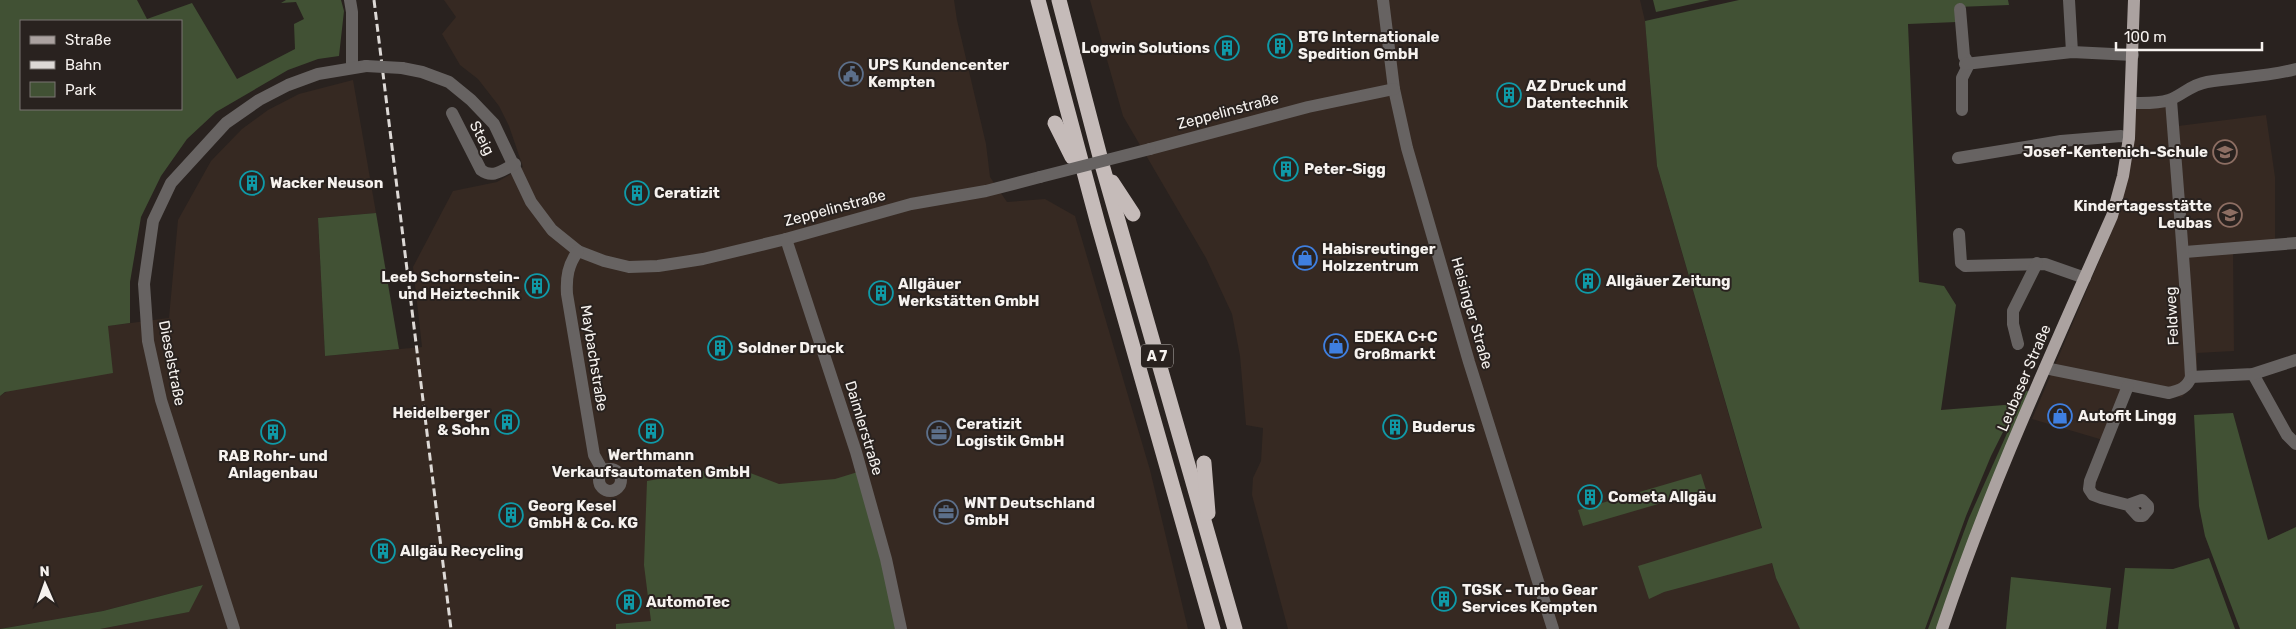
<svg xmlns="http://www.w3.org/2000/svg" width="2296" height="629" viewBox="0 0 2296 629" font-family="Rubik,sans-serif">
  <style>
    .built { fill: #362922 }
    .green { fill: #415134; fill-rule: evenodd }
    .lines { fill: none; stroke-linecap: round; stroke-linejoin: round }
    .minor { stroke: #676362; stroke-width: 12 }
    .major { stroke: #aba2a0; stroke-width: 12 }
    .highway { stroke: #c5bbb9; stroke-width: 15 }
    .rail { stroke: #ddd9d6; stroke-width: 3; stroke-dasharray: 8 4; stroke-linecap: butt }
    .minor-bridge { stroke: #676362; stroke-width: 12 }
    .labels { text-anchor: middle; stroke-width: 4; stroke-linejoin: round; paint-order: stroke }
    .shield { fill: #29221f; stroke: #b8b4b1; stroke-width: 1 }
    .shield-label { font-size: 14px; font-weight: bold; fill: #f6f2ef }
    .poi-label { font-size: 15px; font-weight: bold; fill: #f6f2ef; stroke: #29221f; text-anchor: start }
    .street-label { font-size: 15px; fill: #f6f2ef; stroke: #29221f }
  </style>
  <rect width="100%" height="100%" fill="#29221f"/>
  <g class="built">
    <polygon points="444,0 954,0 957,20 986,144 990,177 1007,202 1045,199 1075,216 1150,470 1188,629 100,629 188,612 203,585 103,611 0,629 0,396 108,326 169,318 178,220 211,161 242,129 268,110 299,94 353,80 376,213 318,218 325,356 422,347 413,267 453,191 497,182 523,167 509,126 499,106 478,79 460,65 442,34 456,17"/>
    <polygon points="1090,0 1640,0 1645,21 1657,166 1776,578 1800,629 1288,629 1252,495 1253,478 1261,461 1263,428 1246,425 1240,356 1232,314 1206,258 1123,116"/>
    <polygon points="2174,103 2178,126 2266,115 2275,177 2275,244 2233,250 2234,351 2197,353 2197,371 2182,397 2122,390 2103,440 2032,419 2117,219 2135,106"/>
  </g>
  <g class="green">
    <path d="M0,0H137L147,19L192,3L237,79L295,49L294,24L304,19L296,2L281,3L286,0H341L344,11L339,56L318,59L288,70L216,112L187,139L161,176L141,217L130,282V323L108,326L113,373L5,392L0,396ZM21,21H181V109H21Z"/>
    <polygon points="1653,0 1710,0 1656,12"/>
    <polygon points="1739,0 2008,0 2009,5 1957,7 1957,22 1908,24 1919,282 1944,286 1956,305 1941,410 2017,404 1991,456 1966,516 1925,629 1800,629 1776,578 1772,563 1664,592 1649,599 1638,566 1762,528 1657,166 1645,21"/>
    <polygon points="376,213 399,349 325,356 318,218"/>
    <polygon points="2026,391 2032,392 1937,629 1928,629 1969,518"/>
    <polygon points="2233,413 2268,540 2296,527 2296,629 2240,629 2205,536 2199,506 2194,415"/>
    <polygon points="732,466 779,484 835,479 861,471 901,629 616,629 616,624 651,621 644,565 647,481"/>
    <polygon points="1701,474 1706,490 1583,526 1578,510"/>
    <polygon points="2209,558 2235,629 2118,629 2125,568 2173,569"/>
    <polygon points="2011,577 2111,588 2106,629 2006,629"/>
    <polygon points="203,585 189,612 100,629 0,629 103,611"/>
  </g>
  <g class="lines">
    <g class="minor">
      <polyline points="350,0 352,12 352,67"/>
      <polyline points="1383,0 1394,89 1407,148 1469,362 1553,629"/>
      <polyline points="2069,0 2072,52"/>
      <polyline points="1960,9 1964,56 1969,64 1962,78 1962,110"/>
      <polyline points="1965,64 2072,52 2133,55"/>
      <polyline points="402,68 422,72 449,82 471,100 494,124 531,202 552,230 578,251 604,261 629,267 658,266 703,259 786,239 911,204 986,191 1040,177"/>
      <path d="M2131,103C2143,103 2157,104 2169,100C2183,95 2190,85 2207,82C2237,77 2267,77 2296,69"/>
      <path d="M452,113L481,170C493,179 502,170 515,164"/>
      <polyline points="1150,149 1308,107 1394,89"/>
      <polyline points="1958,158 2061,141 2121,136 2129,138"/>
      <polyline points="1959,234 1961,263 1965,266 2045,264 2085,278"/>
      <polyline points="786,239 856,452 886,559 901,629"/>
      <path d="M578,251C568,265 566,277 567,294L594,455L603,471"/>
      <polyline points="2185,252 2296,243"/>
      <polyline points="2018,344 2013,324 2013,311 2037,263"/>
      <path d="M2045,368L2169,393C2180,390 2187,388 2191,377C2186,284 2178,192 2171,100"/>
      <polyline points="2253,374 2287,435 2296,444"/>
      <polyline points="2191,377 2253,374 2296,360"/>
      <polyline points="2128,386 2090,481 2089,489 2093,495 2101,498 2128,505 2142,500 2148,506 2148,510 2143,516 2138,516 2128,505"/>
      <circle cx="610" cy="480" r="11"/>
      <polyline points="234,629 161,400 148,341 144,284 153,221 171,183 226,123 259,100 288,85 318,74 366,66"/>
    </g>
    <path class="major" d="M1942,629C1989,488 2052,352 2112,216L2123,176L2129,138L2134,0"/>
    <g class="highway">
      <polyline points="1038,0 1098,224 1213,629"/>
      <polyline points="1059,0 1103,168 1235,629"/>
      <polyline points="1055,123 1072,157"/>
      <polyline points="1112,182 1133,214"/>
      <polyline points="1204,463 1208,513"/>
    </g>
    <polyline class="rail" points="374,0 451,629"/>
    <g class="minor-bridge">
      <polyline points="366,66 402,68"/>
      <polyline points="1040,177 1150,149"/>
    </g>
  </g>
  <defs>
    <g id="building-ring" transform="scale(1.25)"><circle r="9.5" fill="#29221f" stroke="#0f9aa8" stroke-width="1.5"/><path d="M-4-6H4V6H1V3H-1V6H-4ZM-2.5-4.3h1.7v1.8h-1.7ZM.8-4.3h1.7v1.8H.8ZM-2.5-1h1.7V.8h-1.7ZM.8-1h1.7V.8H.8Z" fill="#0f9aa8"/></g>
    <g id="civic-ring" transform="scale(1.25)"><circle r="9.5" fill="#29221f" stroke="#5c6f8a" stroke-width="1.5"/><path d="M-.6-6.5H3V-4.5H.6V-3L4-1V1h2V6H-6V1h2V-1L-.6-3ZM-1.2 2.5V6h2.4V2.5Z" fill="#5c6f8a"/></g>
    <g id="school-ring" transform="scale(1.25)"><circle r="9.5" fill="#29221f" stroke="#8d6e63" stroke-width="1.5"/><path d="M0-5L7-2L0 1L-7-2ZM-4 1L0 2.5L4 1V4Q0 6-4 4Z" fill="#8d6e63"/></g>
    <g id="shop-ring" transform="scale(1.25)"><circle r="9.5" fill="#29221f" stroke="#3f7fe0" stroke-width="1.5"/><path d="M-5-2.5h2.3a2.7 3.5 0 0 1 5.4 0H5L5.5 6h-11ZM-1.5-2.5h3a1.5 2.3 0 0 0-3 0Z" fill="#3f7fe0"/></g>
    <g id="office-ring" transform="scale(1.25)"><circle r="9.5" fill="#29221f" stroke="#5c6f8a" stroke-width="1.5"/><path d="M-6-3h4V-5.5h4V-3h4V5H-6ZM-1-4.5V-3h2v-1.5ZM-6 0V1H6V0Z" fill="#5c6f8a"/></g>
  </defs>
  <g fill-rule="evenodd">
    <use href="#building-ring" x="1280" y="46"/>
    <use href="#building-ring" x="1227" y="48"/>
    <use href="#civic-ring" x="851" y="74"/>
    <use href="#building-ring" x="1509" y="95"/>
    <use href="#school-ring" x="2225" y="152"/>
    <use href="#building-ring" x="1286" y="169"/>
    <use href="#building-ring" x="252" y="183"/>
    <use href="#building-ring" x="637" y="193"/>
    <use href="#school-ring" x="2230" y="215"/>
    <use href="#shop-ring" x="1305" y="258"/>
    <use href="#building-ring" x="1588" y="281"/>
    <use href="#building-ring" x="537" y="286"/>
    <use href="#building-ring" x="881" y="293"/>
    <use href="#shop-ring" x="1336" y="346"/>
    <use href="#building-ring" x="720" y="348"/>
    <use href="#shop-ring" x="2060" y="416"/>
    <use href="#building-ring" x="507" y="422"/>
    <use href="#building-ring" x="1395" y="427"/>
    <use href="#building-ring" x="651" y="431"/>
    <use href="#building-ring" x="273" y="432"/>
    <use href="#office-ring" x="939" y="433"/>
    <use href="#building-ring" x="1590" y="497"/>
    <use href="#office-ring" x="946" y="512"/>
    <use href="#building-ring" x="511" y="515"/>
    <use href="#building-ring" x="383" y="551"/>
    <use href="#building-ring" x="1444" y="599"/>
    <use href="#building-ring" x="629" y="602"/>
  </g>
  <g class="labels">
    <rect class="shield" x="1141" y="344.5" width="32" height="23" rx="4"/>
    <g class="shield-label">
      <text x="1157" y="361">A 7</text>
    </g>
    <g class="poi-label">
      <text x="1298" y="42">BTG Internationale<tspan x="1298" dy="17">Spedition GmbH</tspan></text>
      <text x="1210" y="53" text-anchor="end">Logwin Solutions</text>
      <text x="868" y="70">UPS Kundencenter<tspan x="868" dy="17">Kempten</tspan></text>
      <text x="1526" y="91">AZ Druck und<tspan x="1526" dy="17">Datentechnik</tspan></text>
      <text x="2208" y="157" text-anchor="end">Josef-Kentenich-Schule</text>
      <text x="1304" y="174">Peter-Sigg</text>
      <text x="270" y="188">Wacker Neuson</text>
      <text x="654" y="198">Ceratizit</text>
      <text x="2212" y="211" text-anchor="end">Kindertagesstätte<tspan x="2212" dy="17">Leubas</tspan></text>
      <text x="1322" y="254">Habisreutinger<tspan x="1322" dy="17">Holzzentrum</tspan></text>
      <text x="520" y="282" text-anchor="end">Leeb Schornstein-<tspan x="520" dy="17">und Heiztechnik</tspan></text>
      <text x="1606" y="286">Allgäuer Zeitung</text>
      <text x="898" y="289">Allgäuer<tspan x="898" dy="17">Werkstätten GmbH</tspan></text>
      <text x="1354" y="342">EDEKA C+C<tspan x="1354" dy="17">Großmarkt</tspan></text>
      <text x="738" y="353">Soldner Druck</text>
      <text x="490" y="418" text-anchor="end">Heidelberger<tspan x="490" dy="17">&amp; Sohn</tspan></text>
      <text x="2078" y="421">Autofit Lingg</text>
      <text x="956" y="429">Ceratizit<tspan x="956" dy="17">Logistik GmbH</tspan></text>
      <text x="1412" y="432">Buderus</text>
      <text x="651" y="460" text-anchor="middle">Werthmann<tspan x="651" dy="17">Verkaufsautomaten GmbH</tspan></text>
      <text x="273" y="461" text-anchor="middle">RAB Rohr- und<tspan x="273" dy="17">Anlagenbau</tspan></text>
      <text x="1608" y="502">Cometa Allgäu</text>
      <text x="964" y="508">WNT Deutschland<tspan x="964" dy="17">GmbH</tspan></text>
      <text x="528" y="511">Georg Kesel<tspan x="528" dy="17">GmbH &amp; Co. KG</tspan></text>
      <text x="400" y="556">Allgäu Recycling</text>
      <text x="1462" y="595">TGSK - Turbo Gear<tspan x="1462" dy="17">Services Kempten</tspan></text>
      <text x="646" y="607">AutomoTec</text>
    </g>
    <g class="street-label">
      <text transform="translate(1228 111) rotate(-15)" y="5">Zeppelinstraße</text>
      <text transform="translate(482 138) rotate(63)" y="5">Steig</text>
      <text transform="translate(835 208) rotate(-15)" y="5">Zeppelinstraße</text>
      <text transform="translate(1472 313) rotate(74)" y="5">Heisinger Straße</text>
      <text transform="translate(2172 316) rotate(-93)" y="5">Feldweg</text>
      <text transform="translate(594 358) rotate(81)" y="5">Maybachstraße</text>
      <text transform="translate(172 363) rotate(79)" y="5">Dieselstraße</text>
      <text transform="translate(2024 378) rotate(-67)" y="5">Leubaser Straße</text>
      <text transform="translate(864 428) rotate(73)" y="5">Daimlerstraße</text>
    </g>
  </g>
  <rect x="20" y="20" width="162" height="90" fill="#29221f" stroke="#7b7572"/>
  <rect x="30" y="36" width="25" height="8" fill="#aba2a0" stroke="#7b7572"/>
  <text x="65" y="45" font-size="15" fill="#f6f2ef">Straße</text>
  <rect x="30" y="61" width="25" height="8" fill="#ddd9d6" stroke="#7b7572"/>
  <text x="65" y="70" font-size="15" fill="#f6f2ef">Bahn</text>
  <rect x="30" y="82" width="25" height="15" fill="#415134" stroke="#7b7572"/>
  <text x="65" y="95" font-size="15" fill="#f6f2ef">Park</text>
  <g transform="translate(45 584) rotate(358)" stroke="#29221f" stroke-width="4" paint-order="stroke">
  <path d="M0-4L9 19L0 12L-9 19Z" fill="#f6f2ef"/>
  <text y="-8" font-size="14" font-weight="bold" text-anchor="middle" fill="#f6f2ef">N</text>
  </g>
  <path d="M2116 42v8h146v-8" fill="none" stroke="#f6f2ef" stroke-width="2.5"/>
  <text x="2124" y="42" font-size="15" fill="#f6f2ef" stroke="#29221f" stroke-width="4" paint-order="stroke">100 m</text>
</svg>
